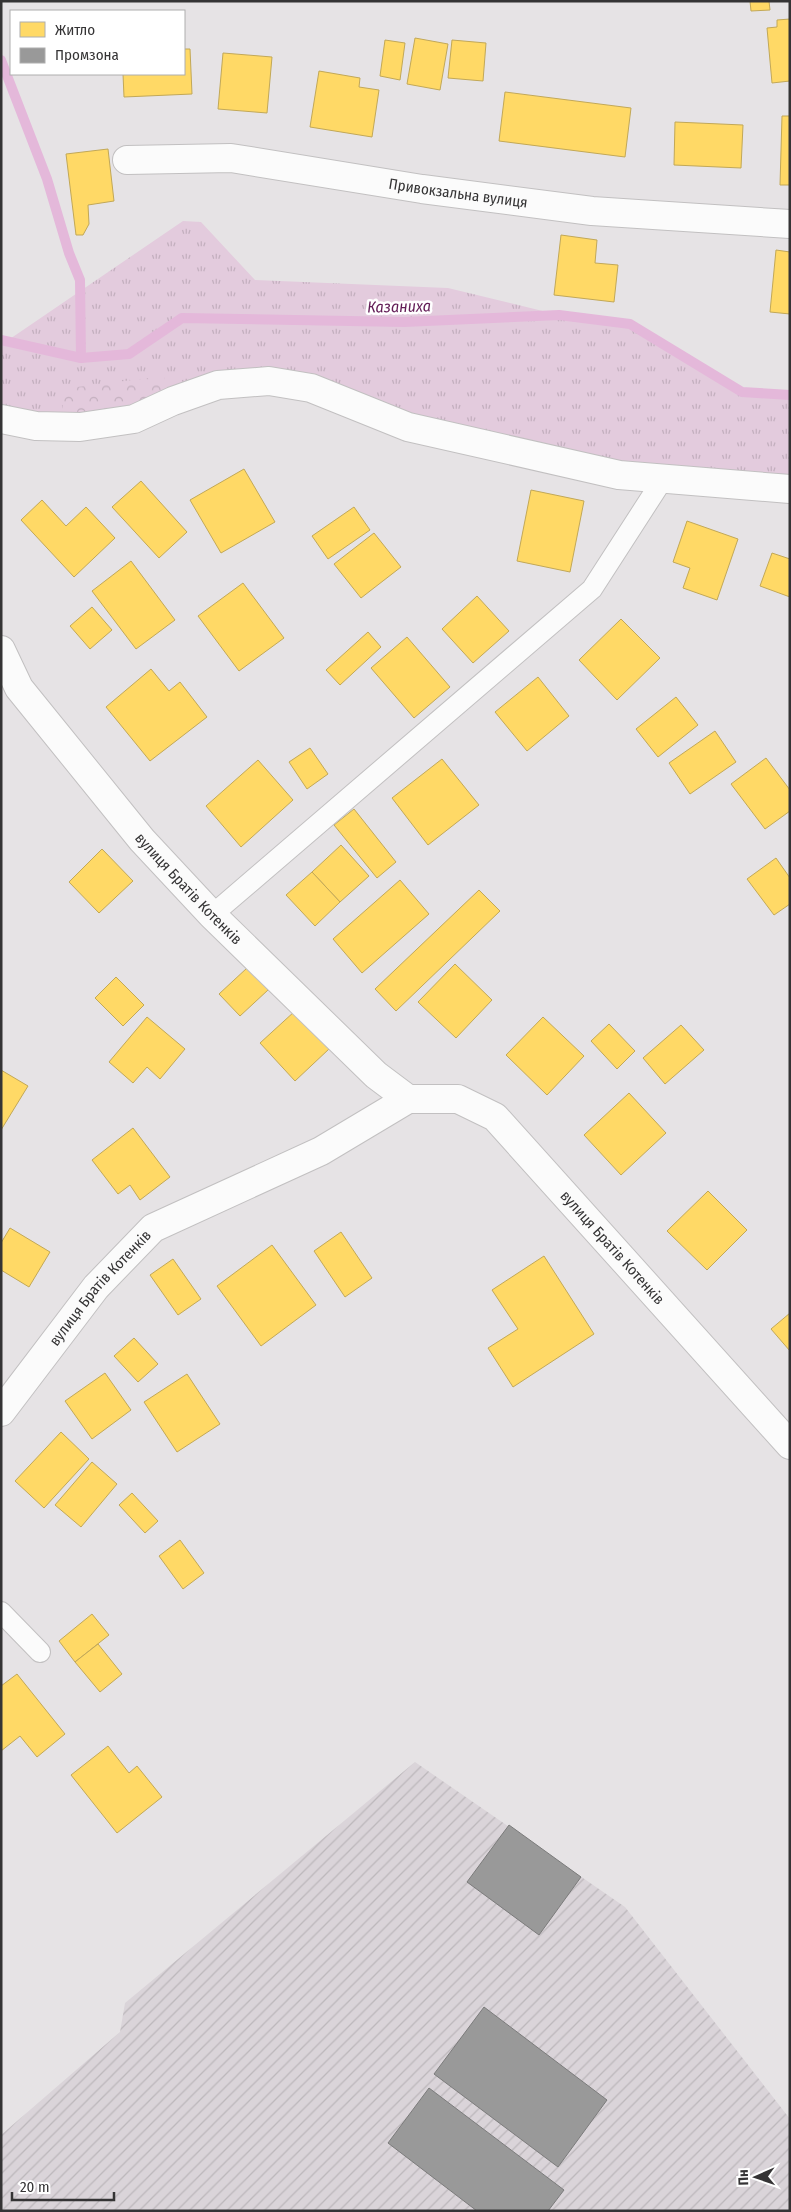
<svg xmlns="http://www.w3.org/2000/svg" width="791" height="2212" viewBox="0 0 791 2212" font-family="'Fira Sans Condensed',sans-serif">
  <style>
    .industrial { fill: url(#industrial-furrows) }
    .grass { fill: url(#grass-tufts) }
    .park { fill: url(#park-crowns) }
    .homes { fill: #ffd966; stroke: #c2a857 }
    .industry { fill: #999; stroke: #7b7b7b }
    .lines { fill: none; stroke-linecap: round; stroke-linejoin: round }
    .stream { stroke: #e4b8da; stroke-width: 10 }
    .service-casing { stroke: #c2c0c1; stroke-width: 22 }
    .minor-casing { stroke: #c2c0c1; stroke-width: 30 }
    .service { stroke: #fbfbfb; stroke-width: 20 }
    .minor { stroke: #fbfbfb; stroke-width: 28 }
    .labels { text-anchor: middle; stroke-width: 5; stroke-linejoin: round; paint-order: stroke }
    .street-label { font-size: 15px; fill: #353435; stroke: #fff }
    .water-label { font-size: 16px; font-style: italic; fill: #621c56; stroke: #fff }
  </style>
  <defs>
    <pattern id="industrial-furrows" width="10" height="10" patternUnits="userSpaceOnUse" patternTransform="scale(1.25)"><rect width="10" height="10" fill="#dad4d9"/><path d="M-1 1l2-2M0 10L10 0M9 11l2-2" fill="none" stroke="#bcb7bb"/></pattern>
    <pattern id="grass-tufts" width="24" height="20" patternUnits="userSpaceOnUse" patternTransform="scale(1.25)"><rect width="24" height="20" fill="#e3cbdd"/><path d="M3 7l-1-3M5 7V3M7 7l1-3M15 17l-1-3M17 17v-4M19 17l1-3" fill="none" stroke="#c3afbe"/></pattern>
    <pattern id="park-crowns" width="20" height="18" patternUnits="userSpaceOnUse" patternTransform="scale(1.25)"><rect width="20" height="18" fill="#e3cbdd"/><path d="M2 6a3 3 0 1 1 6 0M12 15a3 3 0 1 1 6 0" fill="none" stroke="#c3afbe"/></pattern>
  </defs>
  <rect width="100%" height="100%" fill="#e6e3e5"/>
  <polygon class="industrial" points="415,1762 625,1907 790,2119 790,2211 1,2211 1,2135 120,2032 125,2003"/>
  <polygon class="grass" points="183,221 201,222 255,280 448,288 559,315 630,324 742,392 790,395 790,490 619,475 269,381 134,419 1,419 1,345"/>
  <polygon class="park" points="164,376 167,398 64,420 61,389"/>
  <g class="homes">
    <polygon points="750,1 769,1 770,10 751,11"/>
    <polygon points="790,19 790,81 772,83 767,28 777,27 777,20"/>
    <polygon points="415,38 448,44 440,90 407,84"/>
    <polygon points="385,40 405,43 400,80 380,76"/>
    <polygon points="452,40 486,43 483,81 448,78"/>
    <polygon points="184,49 190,49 192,94 124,97 123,74 184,74"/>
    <polygon points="223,53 272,57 267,113 218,109"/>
    <polygon points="319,71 360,78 359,87 379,90 372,137 310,127"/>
    <polygon points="505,92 631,108 625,157 499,141"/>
    <polygon points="782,116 790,116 790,185 780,185"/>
    <polygon points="675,122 743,125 741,168 674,165"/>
    <polygon points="108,149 114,201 88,205 89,224 83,235 76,235 66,154"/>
    <polygon points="561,235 597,240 595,263 618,265 614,302 554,295"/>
    <polygon points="776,250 790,252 790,314 770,312"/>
    <polygon points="244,469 275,522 221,553 190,500"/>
    <polygon points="141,481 187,532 159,558 112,507"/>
    <polygon points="531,490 584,501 570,572 517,561"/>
    <polygon points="42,500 66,526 86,507 115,538 74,577 21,520"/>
    <polygon points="354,507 370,530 328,559 312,536"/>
    <polygon points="687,521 738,539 717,600 683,588 690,568 673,562"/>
    <polygon points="374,533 401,567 361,598 334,564"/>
    <polygon points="772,553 790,559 790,597 760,586"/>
    <polygon points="131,561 175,620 136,649 92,591"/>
    <polygon points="243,583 284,638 239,671 198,616"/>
    <polygon points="477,596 509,631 473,663 442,629"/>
    <polygon points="92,607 112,630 90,649 70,626"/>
    <polygon points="621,619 660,658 617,700 579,660"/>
    <polygon points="368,632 381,647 340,685 326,670"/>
    <polygon points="407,637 450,687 414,718 371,668"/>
    <polygon points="151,669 169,691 180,682 207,717 150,761 106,707"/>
    <polygon points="538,677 569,716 527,751 495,712"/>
    <polygon points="676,697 698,725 658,757 636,729"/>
    <polygon points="715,731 736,762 690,794 669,763"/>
    <polygon points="310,748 328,774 307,789 289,762"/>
    <polygon points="766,758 790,790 790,811 765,829 731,784"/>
    <polygon points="442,759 479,805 428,845 392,798"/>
    <polygon points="258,760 293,800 241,847 206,806"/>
    <polygon points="354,809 396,862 377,878 334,825"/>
    <polygon points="341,845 369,876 340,902 312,872"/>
    <polygon points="102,849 133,881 99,913 69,882"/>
    <polygon points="776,858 790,878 790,904 774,915 747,879"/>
    <polygon points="312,872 340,902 315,926 286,895"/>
    <polygon points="400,880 429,914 362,973 333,939"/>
    <polygon points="479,890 500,911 396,1011 375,989"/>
    <polygon points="455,964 492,1000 456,1038 418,1002"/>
    <polygon points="247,968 268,990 240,1016 219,994"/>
    <polygon points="116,977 144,1005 123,1026 95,998"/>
    <polygon points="295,1011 329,1049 295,1081 260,1043"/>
    <polygon points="147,1017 185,1049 160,1079 147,1067 133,1083 109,1062"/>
    <polygon points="543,1017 584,1056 547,1095 506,1055"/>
    <polygon points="609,1024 635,1051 617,1069 591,1041"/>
    <polygon points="681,1025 704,1050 665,1084 643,1058"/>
    <polygon points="1,1070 28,1086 1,1130"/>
    <polygon points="629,1093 666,1133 621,1175 584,1135"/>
    <polygon points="133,1128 170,1177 140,1200 130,1185 118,1194 92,1160"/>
    <polygon points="708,1191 747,1230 707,1270 667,1231"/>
    <polygon points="10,1228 50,1252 29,1287 1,1270 1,1243"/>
    <polygon points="341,1232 372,1278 345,1297 314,1251"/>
    <polygon points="272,1245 316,1305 261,1346 217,1286"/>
    <polygon points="544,1256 594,1334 513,1387 488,1348 518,1329 492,1290"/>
    <polygon points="173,1259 201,1299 178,1315 150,1275"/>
    <polygon points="790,1313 790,1351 771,1329"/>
    <polygon points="134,1338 158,1364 138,1382 114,1356"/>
    <polygon points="105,1373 131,1410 92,1439 65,1401"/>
    <polygon points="187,1374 220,1424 177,1452 144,1402"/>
    <polygon points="61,1432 89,1459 44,1508 15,1481"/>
    <polygon points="92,1462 117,1484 81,1527 55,1505"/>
    <polygon points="132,1493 158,1521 145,1533 119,1505"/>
    <polygon points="180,1540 204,1573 183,1589 159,1556"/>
    <polygon points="92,1614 109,1635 75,1662 59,1641"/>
    <polygon points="98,1644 122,1674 100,1692 75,1662"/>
    <polygon points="17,1674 65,1734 37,1757 20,1736 1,1751 1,1686"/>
    <polygon points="108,1746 129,1773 137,1766 162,1797 117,1833 71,1775"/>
  </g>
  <g class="industry">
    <polygon points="509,1825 581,1877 539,1935 467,1882"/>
    <polygon points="484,2007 607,2100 558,2167 434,2074"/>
    <polygon points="429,2088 564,2190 548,2211 477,2211 388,2143"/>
  </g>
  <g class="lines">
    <g class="stream">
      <polyline points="1,60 47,179 69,253 80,280 81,358"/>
      <polyline points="1,340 81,358 129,354 182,318 404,322 559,315 630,324 742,392 790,395"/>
    </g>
    <g class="service-casing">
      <g id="service">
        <polyline points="212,915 592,589 663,479"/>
        <polyline points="1,1612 40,1652"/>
      </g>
    </g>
    <g class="minor-casing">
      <g id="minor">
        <path id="s1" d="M127,160L231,158L422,189L592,211L790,224"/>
        <polyline points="1,419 36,426 80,427 134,419 173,401 218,385 269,381 311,388 408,427 619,475 790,489"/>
        <path id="s2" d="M1,650L19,688L142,840L212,915L376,1075L408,1099H458L495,1117L790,1445"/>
        <path id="s3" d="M1,1412L96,1287L153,1228L321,1151L408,1099"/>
      </g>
    </g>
    <use href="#service" class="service"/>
    <use href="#minor" class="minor"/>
  </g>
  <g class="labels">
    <g class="street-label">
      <text dy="5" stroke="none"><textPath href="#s1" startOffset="334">Привокзальна вулиця</textPath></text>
      <text dy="5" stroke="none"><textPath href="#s2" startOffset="305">вулиця Братів Котенків</textPath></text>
      <text dy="5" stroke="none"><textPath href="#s2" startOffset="876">вулиця Братів Котенків</textPath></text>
      <text dy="5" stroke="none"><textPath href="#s3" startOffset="159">вулиця Братів Котенків</textPath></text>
    </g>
    <g class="water-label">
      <text transform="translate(399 306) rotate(-1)" y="6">Казаниха</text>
    </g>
  </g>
  <rect width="791" height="2212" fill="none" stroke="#353435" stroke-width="5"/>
  <rect x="10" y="10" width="175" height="65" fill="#ffffff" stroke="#aeaeae"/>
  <rect x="20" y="22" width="25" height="15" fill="#ffd966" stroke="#aeaeae"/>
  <text x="55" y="35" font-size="15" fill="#353435">Житло</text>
  <rect x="20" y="48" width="25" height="15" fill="#999999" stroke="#aeaeae"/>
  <text x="55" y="60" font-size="15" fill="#353435">Промзона</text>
  <g transform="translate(756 2177) rotate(268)" stroke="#ffffff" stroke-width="4" paint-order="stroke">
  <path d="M0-4L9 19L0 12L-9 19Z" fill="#353435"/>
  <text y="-8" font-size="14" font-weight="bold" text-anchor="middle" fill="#353435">Пн</text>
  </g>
  <path d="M12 2192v8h102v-8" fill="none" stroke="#353435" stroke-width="2.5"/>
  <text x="20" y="2192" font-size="15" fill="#353435" stroke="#ffffff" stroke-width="4" paint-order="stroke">20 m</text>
</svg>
